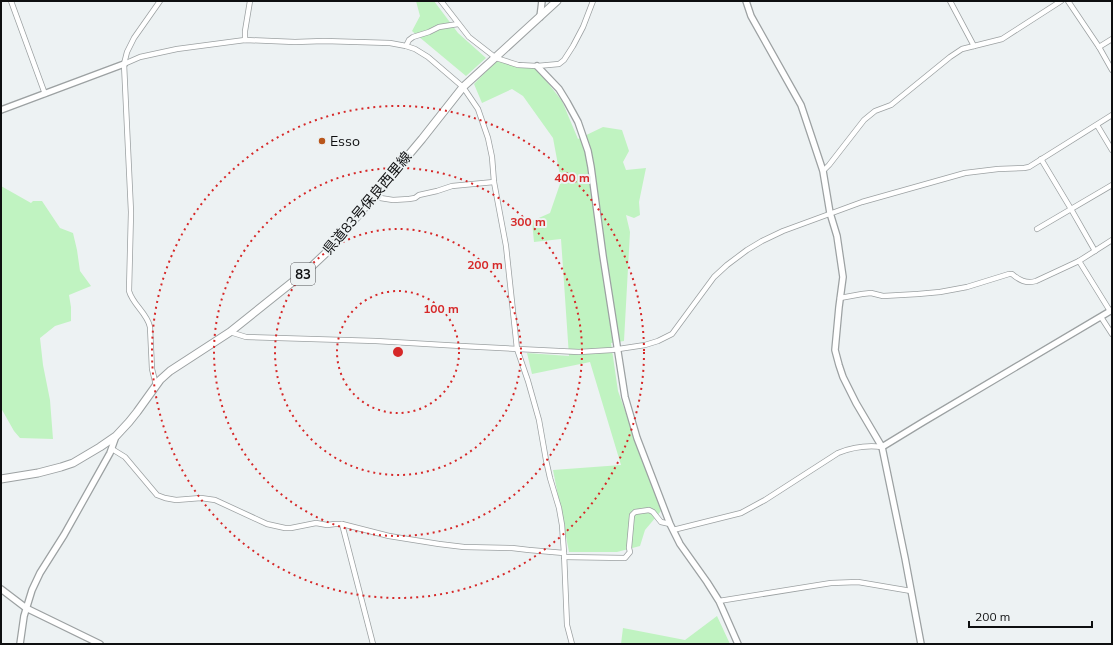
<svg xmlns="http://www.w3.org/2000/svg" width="1113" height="645" viewBox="0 0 1113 645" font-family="Mulish,'Noto Sans JP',sans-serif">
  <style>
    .green { fill: #c0f3c1 }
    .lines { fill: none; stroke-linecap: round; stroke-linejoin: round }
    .minor-casing { stroke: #9ca1a2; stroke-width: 6 }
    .tertiary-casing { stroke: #9ca1a2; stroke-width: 8 }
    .primary-casing { stroke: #9ca1a2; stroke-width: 9 }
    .minor { stroke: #fff; stroke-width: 4.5 }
    .tertiary { stroke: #fff; stroke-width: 5.5 }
    .primary { stroke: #fff; stroke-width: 7 }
    .ring { fill: none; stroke: #d62828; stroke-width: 2; stroke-dasharray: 2 4 }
    .poi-dot { fill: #b8561b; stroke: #edf2f3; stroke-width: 1.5 }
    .labels { text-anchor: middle; stroke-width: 4; stroke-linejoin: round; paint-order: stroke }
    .shield { fill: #edf2f3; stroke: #515354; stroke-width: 1 }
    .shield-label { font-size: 13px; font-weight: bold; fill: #0e0f10 }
    .poi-label { font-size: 14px; fill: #0e0f10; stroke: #edf2f3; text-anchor: start }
    .street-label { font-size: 14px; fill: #0e0f10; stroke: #edf2f3 }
    .centre { fill: #d62828; stroke: #edf2f3; stroke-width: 2 }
    .ring-label { font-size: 12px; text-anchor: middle; font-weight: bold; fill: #d62828; stroke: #edf2f3; stroke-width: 4; stroke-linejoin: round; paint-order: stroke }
  </style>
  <rect width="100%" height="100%" fill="#edf2f3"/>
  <g class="green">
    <polygon points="416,1 434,1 458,33 486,58 466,76 412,31 420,16"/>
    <polygon points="497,60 537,69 562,101 578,139 603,127 622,130 629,151 623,162 626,170 646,168 639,202 640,215 634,218 626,215 630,232 624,341 611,343 618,391 661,511 645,530 640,546 617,552 569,552 553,470 621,465 590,362 532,374 527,353 569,356 561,239 534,242 532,221 550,213 561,181 553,138 523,96 512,89 482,103 474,84"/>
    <polygon points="1,186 31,203 33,201 42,201 60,228 73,233 77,250 80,271 91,286 69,295 71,307 71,321 55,326 40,338 43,365 50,400 53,439 20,438 14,431 1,408"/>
    <polygon points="717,616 730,644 621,644 623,628 685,640"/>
  </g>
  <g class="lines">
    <g class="minor-casing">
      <g id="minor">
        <polyline points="11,1 45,94"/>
        <polyline points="441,1 469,37 496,58 518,65 537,66 559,64 564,60 573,46 583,27 593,1"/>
        <polyline points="950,1 974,46"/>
        <polyline points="1068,1 1099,47 1112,70"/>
        <polyline points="245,40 245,31 250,1"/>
        <polyline points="406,46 415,49 428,57 463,87 478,109 488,138 492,157 494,182 506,246 517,349 528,381 539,420 546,460 550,478 559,508 562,525 564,553 567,625 572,644"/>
        <polyline points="1099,47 1112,39"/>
        <polyline points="124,64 140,57 177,49 245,40 295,42 324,41 390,43 406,46 409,40 413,37 429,32 439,27 458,24"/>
        <polyline points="1097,125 1112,150"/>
        <polyline points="1041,159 1071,209 1095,251"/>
        <polyline points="823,171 829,165 864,120 875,111 891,105 950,57 962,49 1002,39 1061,1"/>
        <polyline points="374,197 393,200 409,199 415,198 419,195 437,191 452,186 494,182"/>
        <polyline points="1037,229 1112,185"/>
        <polyline points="1079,261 1110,311"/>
        <path d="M840,298L862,294L871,293L883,296L918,294L940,292L967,287L1009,274H1012C1019,280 1026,284 1036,281L1079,261L1112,240"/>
        <polyline points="1101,317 1112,334"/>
        <polyline points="230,332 246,337 376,341 461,346 579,352 612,350 645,345 658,341 672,334 714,277 727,265 747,250 762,241 783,231 862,202 965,173 998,169 1024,168 1029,167 1112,115"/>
        <path d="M156,385L152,369L150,327C147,313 133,305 129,291L131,212L124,64L127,52L134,38L160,1"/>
        <polyline points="112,449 125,457 157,495 165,498 176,500 201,498 215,500 267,524 285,528 291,528 316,523 327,525 335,524 342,524 389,536 439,544 464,547 512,548 529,550 564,553"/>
        <polyline points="342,524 373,644"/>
        <path d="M673,530L741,513L765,500L838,453C853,447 866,445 882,447"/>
        <polyline points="564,557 625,558 630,552 629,548 632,515 635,512 649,510 653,512 661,522 670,524"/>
        <polyline points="719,601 831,583 858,582 911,591"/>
      </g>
    </g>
    <g class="tertiary-casing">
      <g id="tertiary">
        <polyline points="746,1 751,16 801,105 823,171 830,213 837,236 843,277 839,307 835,350 839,365 843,377 856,403 882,447 905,558 921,644"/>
        <polyline points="540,17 542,1"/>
        <polyline points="537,66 559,89 567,102 578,122 588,151 591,167 603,256 625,397 637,438 670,524 680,544 707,582 719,601 738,644"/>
        <polyline points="1,110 124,64"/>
        <polyline points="882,447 923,422 1112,310"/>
        <polyline points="1,589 26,608 100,644"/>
        <polyline points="20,644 24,616 32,590 40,573 64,535 110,453 116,436"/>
      </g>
    </g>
    <g class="primary-casing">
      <polyline id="primary" points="1,479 38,473 61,467 73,463 100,447 116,436 129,422 137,412 160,380 170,371 230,332 310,268 328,251 422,139 463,87 557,1"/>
    </g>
    <use href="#minor" class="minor"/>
    <use href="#tertiary" class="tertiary"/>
    <use href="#primary" class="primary"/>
  </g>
  <g class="ring">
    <circle cx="398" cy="352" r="61"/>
    <circle cx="398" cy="352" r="123"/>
    <circle cx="398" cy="352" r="184"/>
    <circle cx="398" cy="352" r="246"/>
  </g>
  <circle class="poi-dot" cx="322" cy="141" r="4"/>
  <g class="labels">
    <rect class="shield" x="291" y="263" width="24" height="22" rx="3"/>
    <g class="shield-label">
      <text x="303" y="279">83</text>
    </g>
    <g class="poi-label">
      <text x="330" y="146">Esso</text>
    </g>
    <g class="street-label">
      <text transform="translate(367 203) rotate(-50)" y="5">県道83号保良西里線</text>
    </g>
  </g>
  <circle cx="398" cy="352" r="6" class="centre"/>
  <g class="ring-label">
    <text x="572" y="182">400 m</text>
    <text x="528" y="226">300 m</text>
    <text x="485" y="269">200 m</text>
    <text x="441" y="313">100 m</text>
  </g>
  <rect width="1113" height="645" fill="none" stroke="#0e0f10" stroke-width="4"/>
  <path d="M969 621v6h123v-6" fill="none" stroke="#0e0f10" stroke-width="2"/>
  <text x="975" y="621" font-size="12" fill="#0e0f10" stroke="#edf2f3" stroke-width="3" paint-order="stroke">200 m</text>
</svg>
